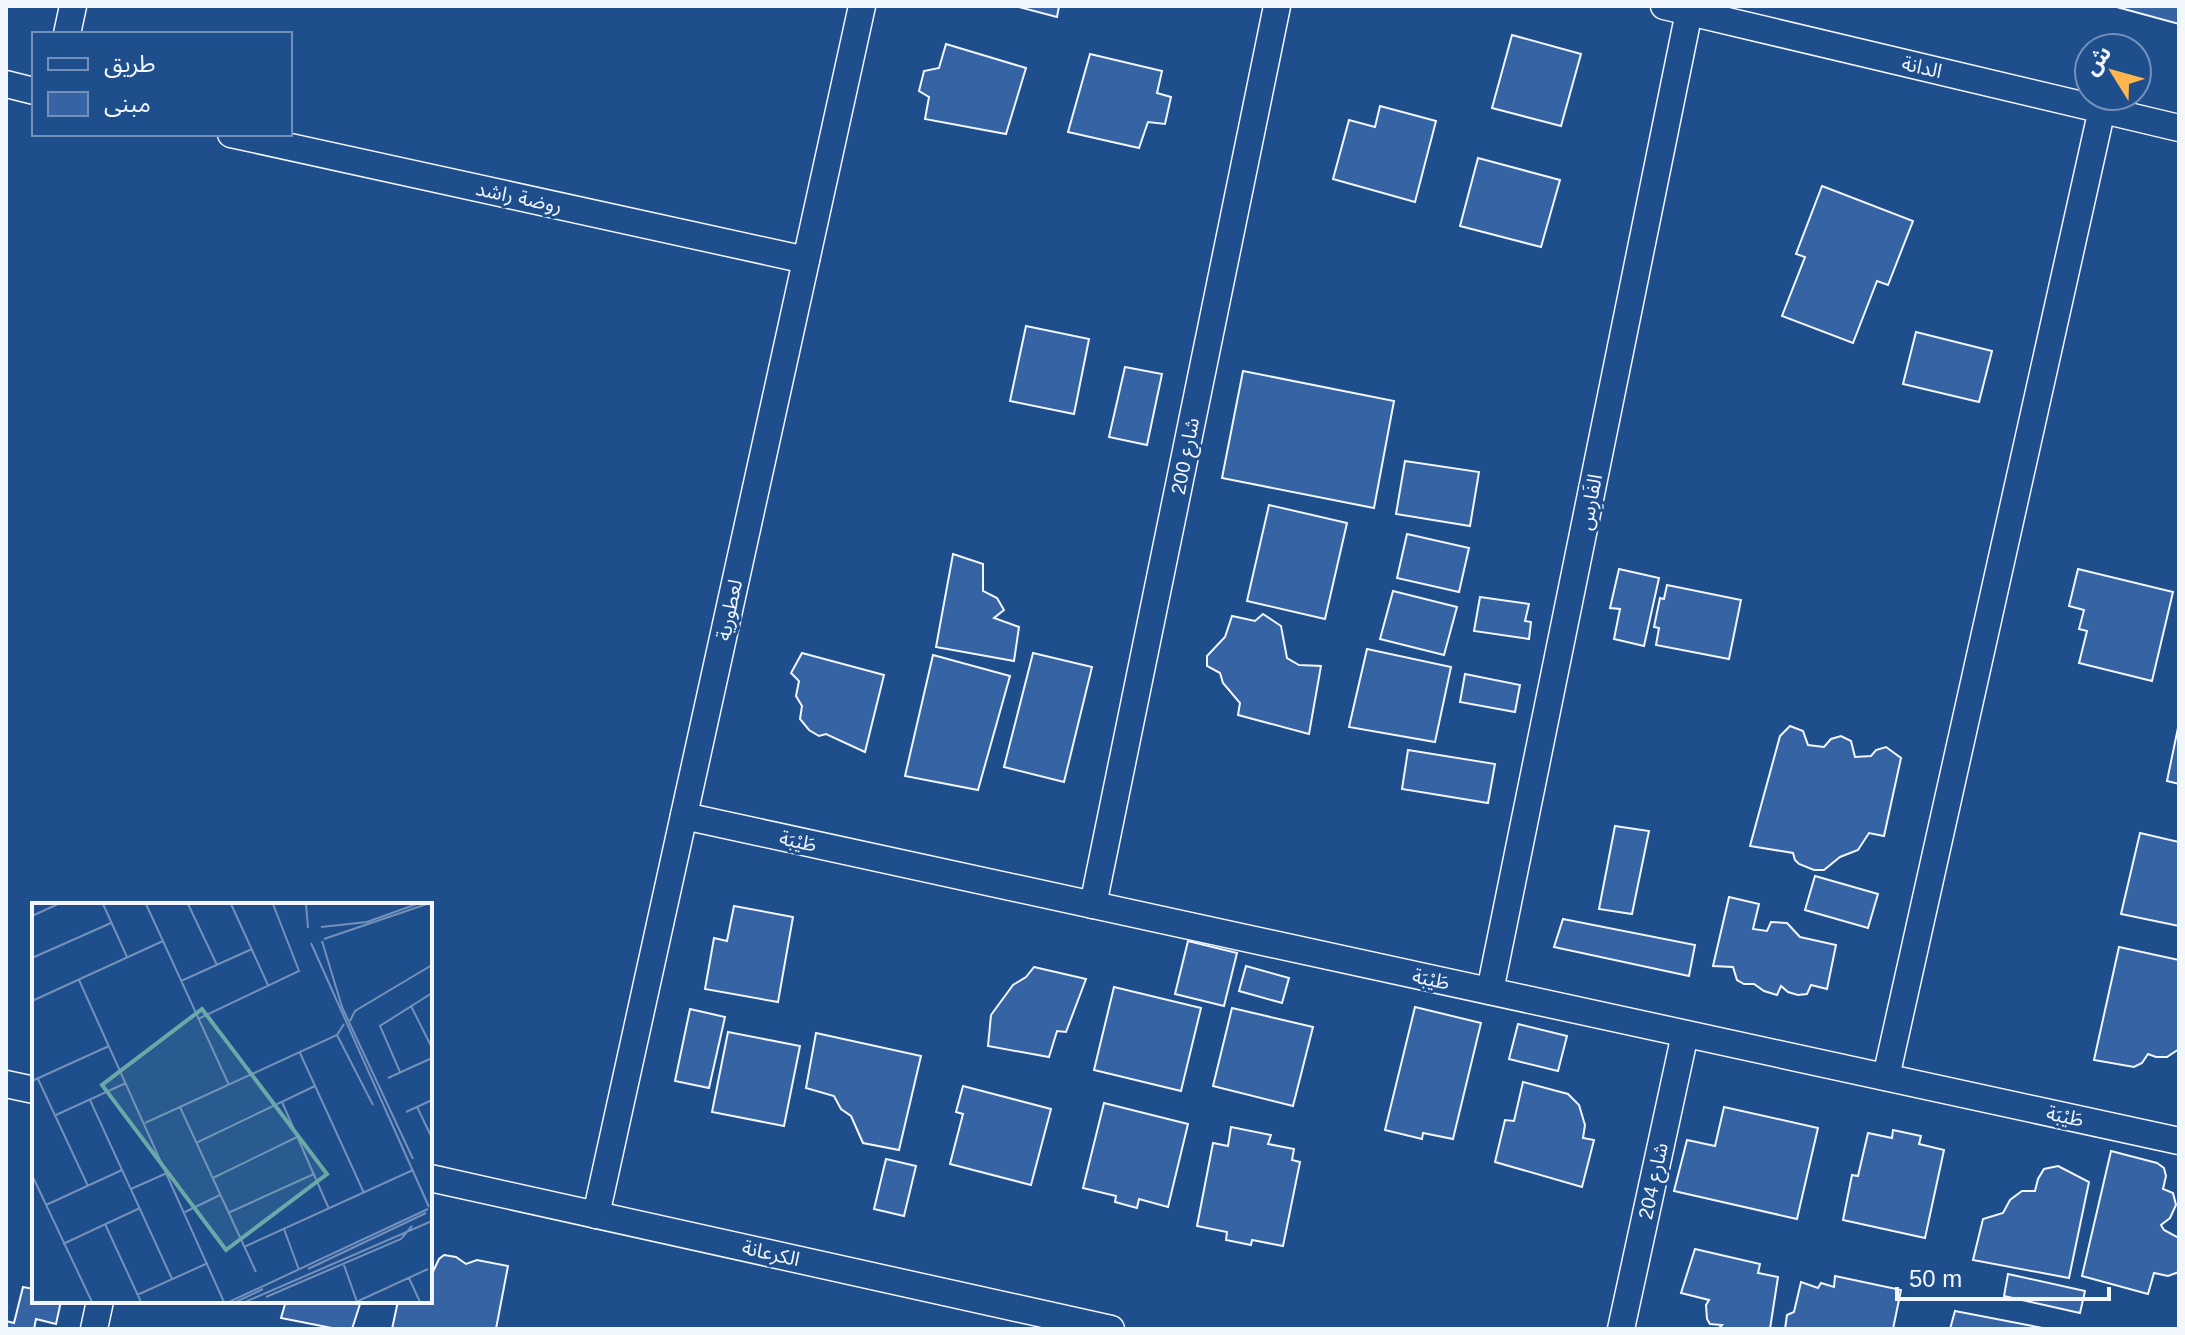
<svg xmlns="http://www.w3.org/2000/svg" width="2185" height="1335" viewBox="0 0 2185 1335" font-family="Helvetica,'Noto Sans Arabic',sans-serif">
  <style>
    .building { fill: #3563a3; stroke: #f2f6ff; stroke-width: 2 }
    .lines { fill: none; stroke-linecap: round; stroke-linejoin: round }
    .street-casing { stroke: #f2f6ff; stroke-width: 29 }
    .street { stroke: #1f4e8c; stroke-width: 26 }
    .labels { text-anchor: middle; stroke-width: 6; stroke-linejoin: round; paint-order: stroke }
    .street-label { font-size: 20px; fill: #f2f6ff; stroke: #1f4e8c }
    .inset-road { fill: none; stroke: #7391ba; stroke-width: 2 }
    .view { fill: #6aa9a8; fill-opacity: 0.15; stroke: #6aa9a8; stroke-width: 4 }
    .inset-edge { fill: none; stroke: #f2f6ff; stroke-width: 4 }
  </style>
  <rect width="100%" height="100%" fill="#1f4e8c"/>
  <g class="building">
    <polygon points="1015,6 1059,6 1057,17"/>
    <polygon points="2113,6 2179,6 2179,24"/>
    <polygon points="1512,35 1581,54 1561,126 1492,108"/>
    <polygon points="946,44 1026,68 1006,134 925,119 929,97 919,91 924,71 939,68"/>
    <polygon points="1090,54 1162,71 1157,93 1171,97 1165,124 1148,122 1139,148 1068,132"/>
    <polygon points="1380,106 1436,121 1415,202 1333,179 1349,120 1375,127"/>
    <polygon points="1478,158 1560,180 1541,247 1460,226"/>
    <polygon points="1822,186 1913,221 1888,285 1877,281 1853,343 1782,316 1805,257 1796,254"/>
    <polygon points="1026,326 1089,339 1074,414 1010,401"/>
    <polygon points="1916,332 1992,351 1979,402 1903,384"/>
    <polygon points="1125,367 1162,374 1147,445 1109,437"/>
    <polygon points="1243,371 1394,401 1374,508 1222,478"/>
    <polygon points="1405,461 1479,472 1470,526 1396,514"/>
    <polygon points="1269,505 1347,523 1325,619 1247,601"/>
    <polygon points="1407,534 1469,548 1459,592 1397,578"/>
    <polygon points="953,554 983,564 983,591 997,598 1004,610 994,618 1019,627 1014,661 936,647"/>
    <polygon points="1619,569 1659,578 1644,646 1614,639 1620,609 1610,608"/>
    <polygon points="2078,569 2173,592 2152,681 2079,663 2087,631 2079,629 2084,610 2069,606"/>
    <polygon points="1667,585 1741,600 1729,659 1656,645 1659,628 1654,627 1660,598 1664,599"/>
    <polygon points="1393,591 1457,607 1444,655 1380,639"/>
    <polygon points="1480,597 1529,604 1525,621 1531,622 1529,639 1474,631"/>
    <polygon points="1263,614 1281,626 1287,658 1299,665 1321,666 1309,734 1238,715 1240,703 1223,683 1220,673 1207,666 1207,656 1225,637 1232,616 1255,621"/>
    <polygon points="1367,649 1451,667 1435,742 1349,727"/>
    <polygon points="802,653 884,675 865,752 826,734 819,736 809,730 800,719 802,706 796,696 799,681 791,673"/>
    <polygon points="1033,653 1092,667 1064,782 1004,767"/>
    <polygon points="933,655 1010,676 978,790 905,776"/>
    <polygon points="1465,674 1520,685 1515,712 1460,702"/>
    <polygon points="2179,723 2179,784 2167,781"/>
    <polygon points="1790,726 1803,731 1808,745 1824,747 1831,739 1841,736 1851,741 1855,757 1871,756 1876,750 1886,747 1901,758 1884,836 1869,833 1858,850 1840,857 1824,870 1814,870 1799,864 1795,860 1793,853 1750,846 1780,736"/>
    <polygon points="1408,750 1495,764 1488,803 1402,789"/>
    <polygon points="1615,826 1649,831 1632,914 1599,909"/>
    <polygon points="2140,833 2179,842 2179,926 2121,914"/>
    <polygon points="1815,876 1878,894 1868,928 1805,910"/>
    <polygon points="1729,897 1759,904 1753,929 1767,931 1771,922 1787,923 1800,937 1836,945 1827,989 1811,985 1807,994 1798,995 1788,992 1781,986 1777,995 1764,991 1754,984 1744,984 1737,980 1733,967 1713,966"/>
    <polygon points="734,906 793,917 778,1002 705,989 714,938 727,941"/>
    <polygon points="1563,919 1695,945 1689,976 1554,947"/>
    <polygon points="1188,941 1237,953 1224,1006 1175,994"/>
    <polygon points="2119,947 2179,960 2179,1049 2167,1057 2156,1057 2148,1054 2142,1063 2134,1067 2094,1060"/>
    <polygon points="1246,966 1289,978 1282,1003 1239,991"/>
    <polygon points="1034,967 1086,979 1066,1032 1057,1031 1049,1057 988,1046 991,1015 1013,985 1026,977"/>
    <polygon points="1114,987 1201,1008 1181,1091 1094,1070"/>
    <polygon points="1415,1007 1481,1023 1453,1139 1423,1133 1422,1139 1385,1130"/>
    <polygon points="1232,1008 1313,1027 1293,1106 1213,1086"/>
    <polygon points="690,1009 725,1017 709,1088 675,1081"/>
    <polygon points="1518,1024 1567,1036 1558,1071 1509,1059"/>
    <polygon points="728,1032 800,1046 784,1126 712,1112"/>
    <polygon points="816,1033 921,1056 899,1150 863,1143 851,1116 841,1109 834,1096 806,1088"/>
    <polygon points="1523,1082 1568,1094 1579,1105 1585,1125 1583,1138 1594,1140 1582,1187 1495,1162 1505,1120 1514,1121"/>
    <polygon points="963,1086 1051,1109 1031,1185 950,1164 963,1114 956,1112"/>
    <polygon points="1104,1103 1188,1124 1168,1207 1139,1199 1137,1208 1115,1202 1116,1196 1083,1188"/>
    <polygon points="1724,1107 1818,1128 1797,1219 1674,1191 1687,1140 1715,1146"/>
    <polygon points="1231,1127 1271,1135 1268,1144 1294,1149 1292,1160 1300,1162 1283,1246 1252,1240 1251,1245 1226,1240 1227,1232 1197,1226 1213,1143 1228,1146"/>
    <polygon points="1893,1130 1921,1136 1919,1144 1944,1150 1925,1238 1843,1220 1852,1175 1858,1176 1868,1133 1892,1138"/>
    <polygon points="2111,1151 2157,1163 2164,1168 2166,1176 2163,1189 2173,1193 2176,1205 2170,1218 2161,1225 2164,1230 2179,1238 2179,1272 2168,1276 2154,1273 2148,1294 2082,1276"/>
    <polygon points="886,1159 916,1166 904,1216 874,1209"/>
    <polygon points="2058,1166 2089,1182 2069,1278 1973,1260 1983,1219 2003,1213 2010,1200 2022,1191 2035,1191 2038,1179 2044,1169"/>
    <polygon points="1695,1249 1760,1264 1758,1273 1778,1277 1770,1329 1718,1329 1722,1325 1710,1324 1707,1319 1706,1305 1709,1300 1681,1293"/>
    <polygon points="444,1255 456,1257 466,1264 477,1260 508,1266 496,1329 392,1329 398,1301 430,1301 430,1278 439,1259"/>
    <polygon points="2008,1274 2085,1291 2080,1313 2004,1296"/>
    <polygon points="1835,1276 1901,1290 1893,1329 1785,1329 1787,1315 1794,1312 1801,1282 1818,1288 1821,1283 1834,1287"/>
    <polygon points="23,1287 34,1289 34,1301 61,1301 56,1324 36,1319 34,1329 6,1329 6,1321 14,1323"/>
    <polygon points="286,1301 361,1301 352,1329 337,1329 281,1318"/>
    <polygon points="1955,1311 2048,1329 1950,1329"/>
  </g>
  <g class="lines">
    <g class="street-casing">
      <g id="street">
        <polyline points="1664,6 2179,128"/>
        <polyline points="67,34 73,6"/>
        <polyline points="6,84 34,91"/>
        <polyline points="231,134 806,260"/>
        <polyline points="684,816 2179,1141"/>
        <polyline points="1093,905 1277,6"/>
        <polyline points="1490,991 1689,12"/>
        <polyline points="1886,1077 2102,109"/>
        <polyline points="6,1084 34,1090"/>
        <polyline points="430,1178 1111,1329"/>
        <polyline points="596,1215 862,6"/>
        <polyline points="94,1329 100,1301"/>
        <polyline points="1621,1329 1685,1034"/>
      </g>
    </g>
    <use href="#street" class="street"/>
  </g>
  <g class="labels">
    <g class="street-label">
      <text transform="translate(1922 67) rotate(13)" y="7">الدانة</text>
      <text transform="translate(519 197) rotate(12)" y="7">روضة راشد</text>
      <text transform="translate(1185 456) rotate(-79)" y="7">شارع 200</text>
      <text transform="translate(1590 502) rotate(-79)" y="7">الفَارِس</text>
      <text transform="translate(729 610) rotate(-78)" y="7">لعطورية</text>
      <text transform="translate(798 841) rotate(12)" y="7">طَيْبَة</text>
      <text transform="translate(1431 979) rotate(12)" y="7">طَيْبَة</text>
      <text transform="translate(2065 1116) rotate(12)" y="7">طَيْبَة</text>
      <text transform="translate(1653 1181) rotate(-78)" y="7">شارع 204</text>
      <text transform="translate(771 1253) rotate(13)" y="7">الكرعانة</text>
    </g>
  </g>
  <g transform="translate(32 903)">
    <rect width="400" height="400" fill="#1f4e8c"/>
    <path class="inset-road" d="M71,1L95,54M114,1L197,182M156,1L185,62M199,1L236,82M274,1L276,25M0,13L26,1M289,24L335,19L385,1M292,36L395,1M290,38L310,104L381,256M279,40L397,304M0,55L79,20M47,77L192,399M149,78L220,46M0,98L131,38M379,103L400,145M166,116L267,68L241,1M318,118L323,108L400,62M305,132L341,202M268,150L332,290M368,169L348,123L400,90M356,175L400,155M6,176L56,283M0,178L77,143M58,197L140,376M250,199L297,306M148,204L224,369M385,204L400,235M374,209L400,197M24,212L94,180M113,220L305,132L312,121M164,240L283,183M0,272L60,399M181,275L265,234M99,286L135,270M14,302L90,267M153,309L188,292M196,310L282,271M73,321L109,399M252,326L267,367M31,341L108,305M212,344L381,267M312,362L325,399M276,366L394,310M377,375L388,399M105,392L176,360M234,394L369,336L380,323M197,399L396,306M204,399L231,386M213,399L400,318M324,399L396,366"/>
    <path class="view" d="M170,106L295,271L194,347L70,182Z"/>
    <rect width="400" height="400" class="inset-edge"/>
  </g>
  <rect width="2185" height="1335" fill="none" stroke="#f2f6ff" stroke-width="16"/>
  <rect x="32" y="32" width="260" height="104" fill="#1f4e8c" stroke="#7391ba" stroke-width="2"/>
  <rect x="48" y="58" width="40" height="12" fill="#1f4e8c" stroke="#7391ba" stroke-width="2"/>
  <text x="104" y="72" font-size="24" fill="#f2f6ff">طريق</text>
  <rect x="48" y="92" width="40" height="24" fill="#3563a3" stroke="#7391ba" stroke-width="2"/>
  <text x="104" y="112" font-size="24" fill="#f2f6ff">مبنى</text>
  <g transform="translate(2113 72) rotate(307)"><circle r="38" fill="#1f4e8c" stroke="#7391ba" stroke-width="2"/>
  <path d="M0-6L14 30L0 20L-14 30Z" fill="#ffb74d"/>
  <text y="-12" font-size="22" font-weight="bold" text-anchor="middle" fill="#f2f6ff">ش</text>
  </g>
  <path d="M1897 1287v12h212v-12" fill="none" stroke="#f2f6ff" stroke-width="4"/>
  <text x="1909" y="1287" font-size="24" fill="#f2f6ff" stroke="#1f4e8c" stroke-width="6" paint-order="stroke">50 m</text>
</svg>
